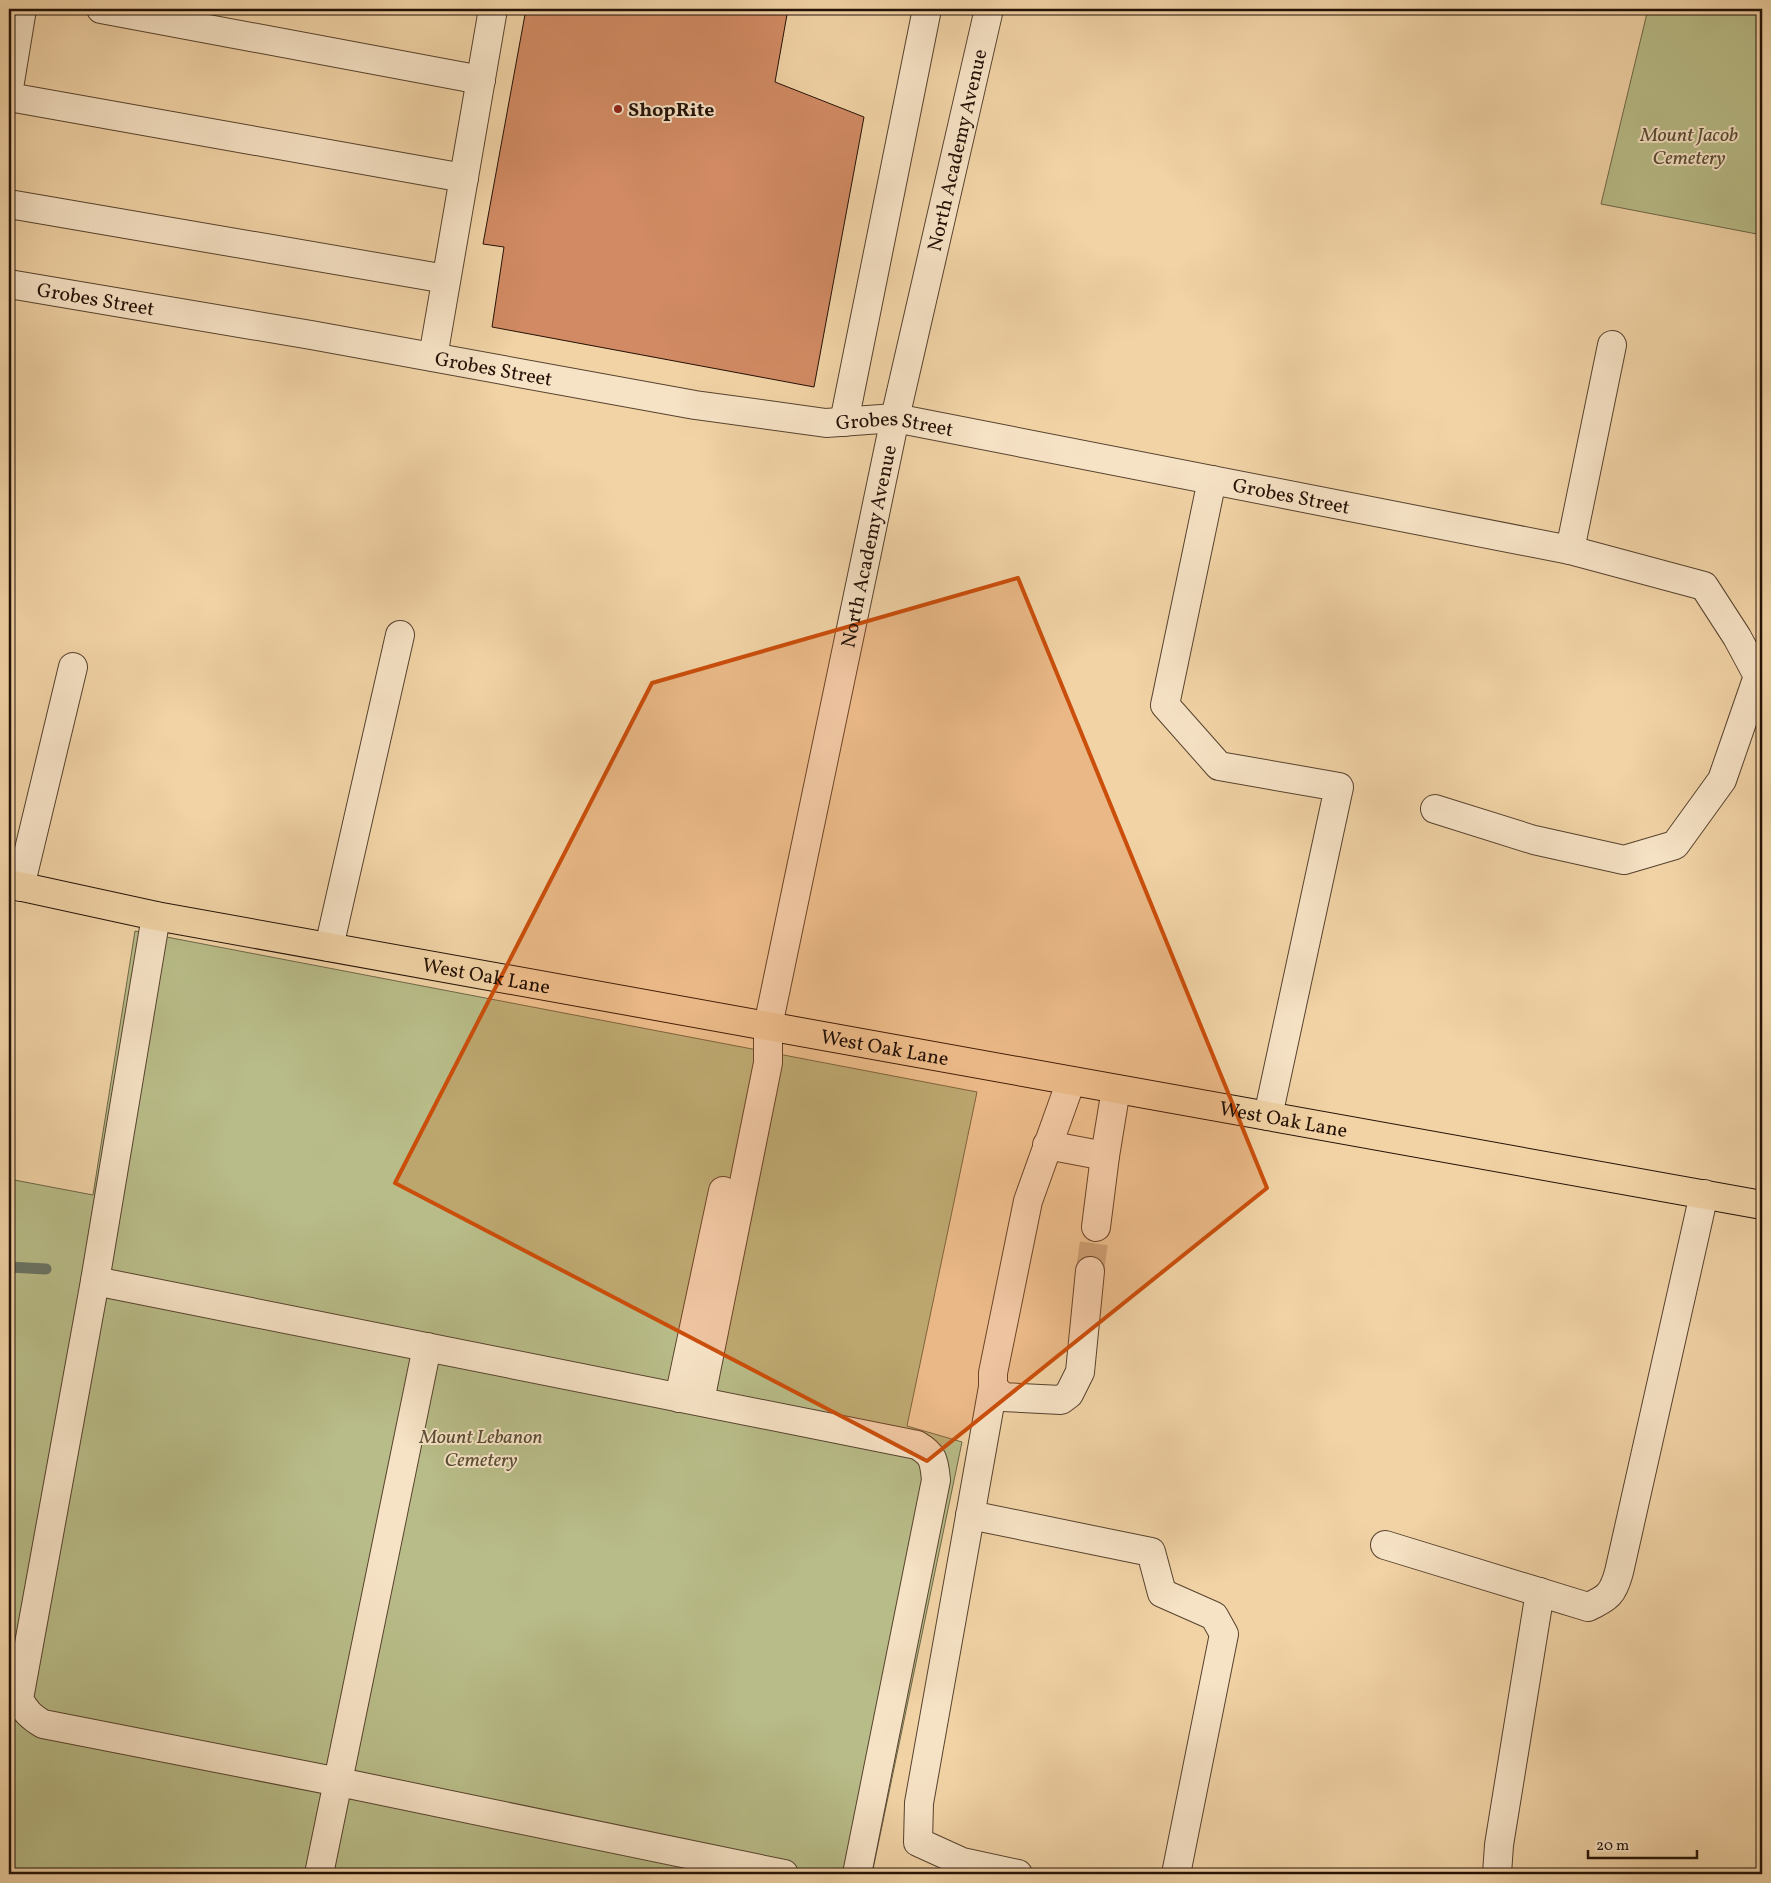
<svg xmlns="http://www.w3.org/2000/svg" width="1771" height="1883" viewBox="0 0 1771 1883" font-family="Vollkorn,serif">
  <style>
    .green { fill: #b8bc88; stroke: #6e6647 }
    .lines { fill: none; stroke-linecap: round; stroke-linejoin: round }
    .stream { stroke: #6b7565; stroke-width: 11 }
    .building { fill: #d18a63; stroke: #241106 }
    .minor-tunnel { stroke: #c8ac86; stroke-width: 28; stroke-dasharray: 28 14; stroke-linecap: butt }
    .minor-casing { stroke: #57422e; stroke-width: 30 }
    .major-casing { stroke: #241106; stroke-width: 30 }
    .minor { stroke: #f6e2c5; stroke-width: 28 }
    .major { stroke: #f1d3a6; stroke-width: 28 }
    .marked { fill: #cb4e0b; fill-opacity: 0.2; stroke: #cb4e0b; stroke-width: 4; stroke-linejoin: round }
    .poi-dot { fill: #8f2418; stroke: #f6e2c5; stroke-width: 2 }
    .labels { text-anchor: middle; stroke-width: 4; stroke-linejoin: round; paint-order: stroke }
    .poi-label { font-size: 20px; font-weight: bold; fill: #241106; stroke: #f6e2c5; text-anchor: start }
    .park-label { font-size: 20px; font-style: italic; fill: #584d34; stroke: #f6e2c5 }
    .street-label { font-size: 20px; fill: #241106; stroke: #f6e2c5 }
  </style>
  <rect width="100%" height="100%" fill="#f1d3a6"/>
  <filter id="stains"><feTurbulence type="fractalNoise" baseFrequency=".004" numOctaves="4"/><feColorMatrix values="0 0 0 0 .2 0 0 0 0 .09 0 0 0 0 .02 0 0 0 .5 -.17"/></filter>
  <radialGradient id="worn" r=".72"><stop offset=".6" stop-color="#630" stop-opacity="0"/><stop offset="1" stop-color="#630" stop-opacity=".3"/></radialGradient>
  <g class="green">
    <polygon points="1648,9 1762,9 1762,235 1601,204"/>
    <polygon points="135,931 977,1092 907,1426 962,1442 872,1874 9,1874 9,1179 93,1195"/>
  </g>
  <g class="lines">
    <polyline class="stream" points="9,1267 46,1269"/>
  </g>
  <polygon class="building" points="526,9 788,9 775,82 864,117 814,387 492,327 504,247 483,244"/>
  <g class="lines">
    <polyline class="minor-tunnel" points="1090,1271 1096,1227"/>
    <g class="minor-casing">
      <g id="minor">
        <polyline points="101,9 481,80"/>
        <polyline points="9,88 22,9"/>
        <polyline points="9,97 464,178"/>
        <polyline points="9,204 446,279"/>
        <path id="s1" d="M9,284L311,335L695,405L826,423L895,418L1570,550L1704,586L1737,637L1758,676L1722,780L1675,845L1624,860L1534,840L1435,809"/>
        <polyline points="433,357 493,9"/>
        <polyline points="844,422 927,9"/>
        <polyline points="1212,480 1165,705 1219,766 1339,787 1268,1116"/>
        <polyline points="1570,550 1612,345"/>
        <polyline points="20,887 73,667"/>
        <path d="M156,916L95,1281L19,1699C25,1711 31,1717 43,1724L339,1782L784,1874"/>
        <polyline points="329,947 400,635"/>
        <polyline points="1047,1145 1105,1156"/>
        <polyline points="1096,1227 1105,1156 1116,1089"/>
        <path d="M95,1281L917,1445C934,1455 934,1461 936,1480L857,1874"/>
        <polyline points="993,1387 1003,1397 1061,1400 1069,1394 1080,1372 1090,1271"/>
        <polyline points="679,1398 723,1191"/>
        <path id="s2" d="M700,1401L768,1063V1026L895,418L989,9"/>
        <polyline points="970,1515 1151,1552 1162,1593 1214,1616 1224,1634 1176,1874"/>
        <path d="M1385,1545L1588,1607C1608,1598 1613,1594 1619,1572L1704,1194"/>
        <polyline points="319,1874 427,1347"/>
        <polyline points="1018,1874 962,1862 918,1842 919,1803 993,1387 993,1373 1028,1201 1071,1081"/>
        <polyline points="1497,1874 1499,1845 1540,1592"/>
      </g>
    </g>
    <g class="major-casing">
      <g id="major">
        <path id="s3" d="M9,884L156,916L1762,1205"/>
      </g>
    </g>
    <use href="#minor" class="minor"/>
    <use href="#major" class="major"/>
  </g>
  <path class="marked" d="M1018,578L1267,1188L927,1461L395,1183L652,683Z"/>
  <circle class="poi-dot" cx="618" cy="109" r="5"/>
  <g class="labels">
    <g class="poi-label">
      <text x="628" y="116">ShopRite</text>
    </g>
    <g class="park-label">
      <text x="1689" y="141">Mount Jacob<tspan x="1689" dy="23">Cemetery</tspan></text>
      <text x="481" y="1443">Mount Lebanon<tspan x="481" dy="23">Cemetery</tspan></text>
    </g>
    <g class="street-label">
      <text dy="7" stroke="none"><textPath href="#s2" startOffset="1278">North Academy Avenue</textPath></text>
      <text dy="7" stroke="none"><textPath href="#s1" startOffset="88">Grobes Street</textPath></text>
      <text dy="7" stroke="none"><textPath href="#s1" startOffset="492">Grobes Street</textPath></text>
      <text dy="7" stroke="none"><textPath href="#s1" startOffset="898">Grobes Street</textPath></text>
      <text dy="7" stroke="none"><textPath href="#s1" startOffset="1302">Grobes Street</textPath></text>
      <text dy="7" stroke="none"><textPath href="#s2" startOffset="872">North Academy Avenue</textPath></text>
      <text dy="7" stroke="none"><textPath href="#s3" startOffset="486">West Oak Lane</textPath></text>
      <text dy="7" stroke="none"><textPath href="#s3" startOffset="891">West Oak Lane</textPath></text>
      <text dy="7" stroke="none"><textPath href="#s3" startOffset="1296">West Oak Lane</textPath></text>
    </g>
  </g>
  <rect width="1771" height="1883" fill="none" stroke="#f1d3a6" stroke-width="30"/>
  <rect x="10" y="10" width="1751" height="1863" fill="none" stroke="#241106" stroke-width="2.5"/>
  <rect x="15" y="15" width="1741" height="1853" fill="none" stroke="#241106"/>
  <path d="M1588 1850v8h109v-8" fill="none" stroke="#241106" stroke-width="2.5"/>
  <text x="1596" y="1850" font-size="15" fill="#241106" stroke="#f6e2c5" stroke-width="4" paint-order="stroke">20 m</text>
  <rect width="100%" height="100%" filter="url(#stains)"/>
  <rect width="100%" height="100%" fill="url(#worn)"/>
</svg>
